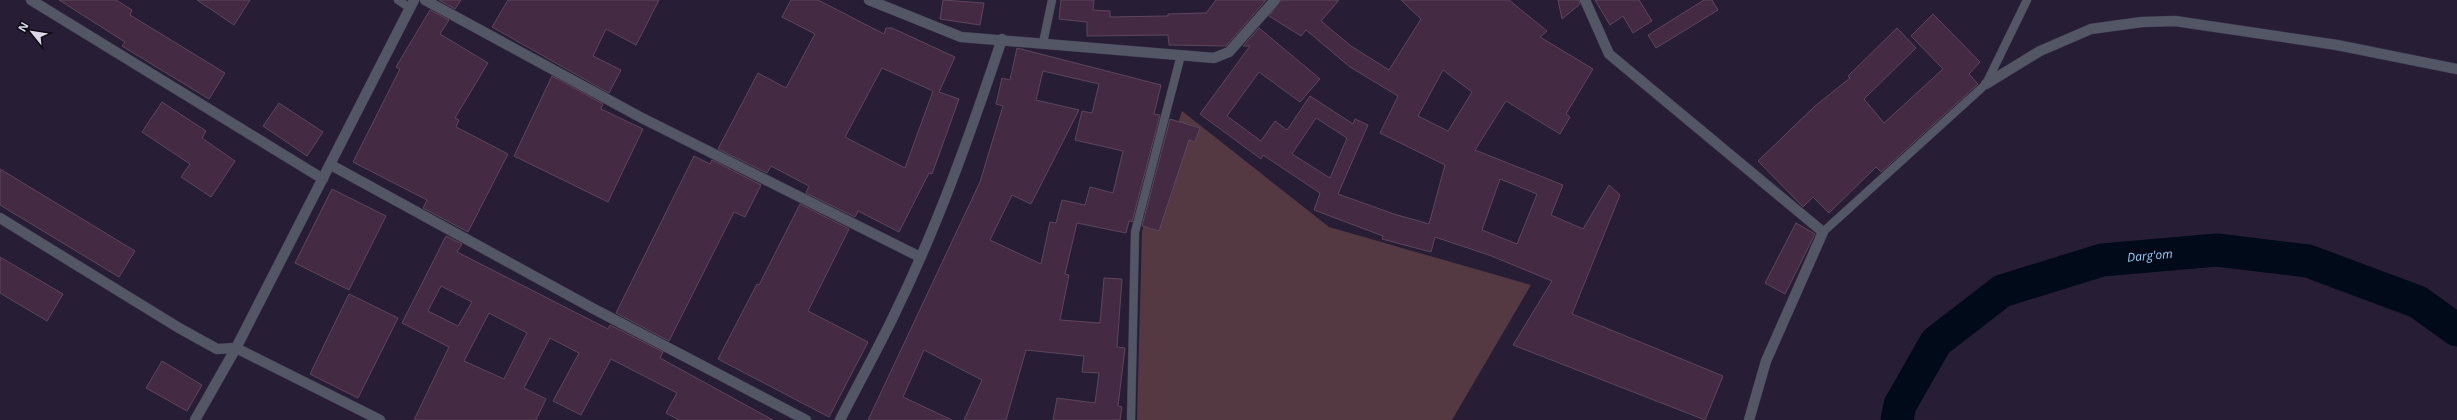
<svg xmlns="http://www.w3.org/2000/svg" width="2457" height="420" viewBox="0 0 2457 420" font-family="'Open Sans',sans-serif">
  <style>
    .green { fill: #543943 }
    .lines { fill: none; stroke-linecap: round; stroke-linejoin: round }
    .river { stroke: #000a19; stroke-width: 33 }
    .building { fill: #442b43; stroke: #5d465c; fill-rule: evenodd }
    .lane-casing { stroke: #40384f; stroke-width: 9 }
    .street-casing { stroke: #40384f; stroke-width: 11 }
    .lane { stroke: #535765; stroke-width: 8 }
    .street { stroke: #535765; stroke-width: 10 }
    .labels { text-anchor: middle; stroke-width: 3; stroke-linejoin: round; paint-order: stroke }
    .water-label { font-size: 12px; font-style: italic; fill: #9dd1fc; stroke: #0e0b15 }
  </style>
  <rect width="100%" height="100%" fill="#271e36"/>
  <polygon class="green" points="1182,111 1329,227 1531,285 1452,420 1137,420 1142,231"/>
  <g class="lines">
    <path class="river" id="s1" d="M1897,420L1900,405L1936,342L2002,291L2102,260L2217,250L2308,261L2418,302L2457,330"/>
  </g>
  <g class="building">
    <polygon points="59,0 116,0 132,10 130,15 225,73 209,99 122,46 125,42"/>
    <polygon points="197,0 250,0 234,25"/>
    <polygon points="439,0 461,0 455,9"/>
    <polygon points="508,0 659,0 636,45 606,29 593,56 621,70 609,93 492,27"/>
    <path d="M791,0H818L884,34L886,28H892L955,57L939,92L959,99L932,174L929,173L899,232L858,211L855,217L806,193L809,186L771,166L767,173L718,149L758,73L786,88L815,34L782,17ZM882,68L933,91L905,168L845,137Z"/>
    <polygon points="943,0 984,3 980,25 940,19"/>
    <polygon points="1061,0 1094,0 1093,10 1110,11 1110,17 1168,16 1168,14 1206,13 1216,0 1266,0 1226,46 1169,45 1168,35 1087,36 1087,22 1059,19"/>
    <path d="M1281,0H1339L1321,21L1351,46L1389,70L1421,19L1401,0H1509L1547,31L1540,37L1593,69L1566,114L1570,117L1560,134L1506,101L1475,150L1563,185L1551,215L1583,229L1609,185L1620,195L1572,314L1723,376L1705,420L1513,345L1552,281L1489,255L1435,237L1431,252L1382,239L1383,236L1314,210L1320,193L1263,155L1261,159L1200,114L1250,46H1243L1259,28L1320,79L1300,102L1259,72L1227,116L1261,141L1275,121L1287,130L1310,96L1353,124L1355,119L1368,125L1338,194L1394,214L1429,224L1445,165L1380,133L1398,96L1350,67L1306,30L1301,36L1269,16ZM1443,70L1472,92L1448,131L1418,116ZM1316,118L1347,138L1330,178L1292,154ZM1500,179L1537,194L1517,244L1482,230Z"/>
    <polygon points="1558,0 1579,0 1580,4 1562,19"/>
    <polygon points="1595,0 1639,0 1652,21 1633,33 1623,16 1610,25"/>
    <polygon points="1704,0 1712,0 1718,10 1656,48 1648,35"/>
    <polygon points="430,10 449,20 440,34 488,63 455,118 459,120 456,127 508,154 468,232 423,208 427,200 353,162 400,69 396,67"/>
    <polygon points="1933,14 1980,62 1969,74 1978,84 1881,172 1876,167 1829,213 1813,197 1803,207 1758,161 1815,106 1850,78 1848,76 1897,28 1916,48 1864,99 1884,123 1943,69 1911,36"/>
    <path d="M1017,48L1161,85L1154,114L1160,115L1132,222L1129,221L1126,233L1077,223L1065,274L1069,275L1060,320L1100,323L1104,278L1122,279L1117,347L1125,348L1118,406L1122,407L1120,420H1053L1057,398L1095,403L1099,373L1082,372L1084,356L1026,350L1006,420H964L982,380L924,350L903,397L952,420H868L980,182L1003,106L996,104L1002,78L1010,80ZM1043,71L1099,84L1092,113L1082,111L1075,140L1123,151L1113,193L1090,187L1085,205L1062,200L1056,223L1050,222L1041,264L990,240L1012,195L1031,204L1079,110L1036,100Z"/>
    <polygon points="552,76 603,104 601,109 643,129 608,202 514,156"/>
    <polygon points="162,102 206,131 202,138 235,161 211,197 181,177 190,164 142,132"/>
    <polygon points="279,103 323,132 307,156 263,126"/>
    <polygon points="1170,119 1200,128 1195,142 1189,140 1159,231 1142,226"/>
    <polygon points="694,156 710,164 712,160 761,185 745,217 734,212 669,341 616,313"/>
    <polygon points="0,169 135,251 119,277 0,205"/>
    <polygon points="332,189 386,216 349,290 295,263"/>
    <polygon points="800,204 849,229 808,311 868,342 829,417 718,359 757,284 759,285"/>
    <polygon points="1796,223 1815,234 1785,294 1765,283"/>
    <path d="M446,236L462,244L457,252L608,329L610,325L663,352L660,358L773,420H679L666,413L677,393L611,359L581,415L553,401L579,353L550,338L524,388L546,399L536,420H414L449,347L402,323ZM441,286L472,302L458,326L428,311ZM489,313L527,333L504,379L464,361Z"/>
    <polygon points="0,257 63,294 47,321 0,293"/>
    <polygon points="349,294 398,318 358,398 310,374"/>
    <polygon points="162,361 202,385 187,411 146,388"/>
  </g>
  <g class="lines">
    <g class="lane-casing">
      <g id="lane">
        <polyline points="398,0 410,8"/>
        <polyline points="1043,43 1052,0"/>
        <polyline points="1823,232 1986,84 2027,0"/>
        <polyline points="1131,420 1135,232 1181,55"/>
      </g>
    </g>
    <g class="street-casing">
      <g id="street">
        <polyline points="31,0 323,179"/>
        <polyline points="425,0 640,117 920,257"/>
        <polyline points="869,0 961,37 1214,58 1229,52 1275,0"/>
        <polyline points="1585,0 1609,54 1823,232 1766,361 1749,420"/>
        <polyline points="1986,84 2040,51 2091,29 2142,22 2175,21 2337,45 2457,69"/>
        <polyline points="331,165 594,309 806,420"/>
        <polyline points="0,218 179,328 217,349 236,348 380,420"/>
        <polyline points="195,420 236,348 414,0"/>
        <path d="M840,420C858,384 878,349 895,313C938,225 971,132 1002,39"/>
      </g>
    </g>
    <use href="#lane" class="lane"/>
    <use href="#street" class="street"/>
  </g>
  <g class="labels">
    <g class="water-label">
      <text dy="4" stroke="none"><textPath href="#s1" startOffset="324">Darg'om</textPath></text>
    </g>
  </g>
  <g transform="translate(32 32) rotate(300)" stroke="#0e0b15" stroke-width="3" paint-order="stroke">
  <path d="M0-3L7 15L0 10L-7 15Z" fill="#dcd7e7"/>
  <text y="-6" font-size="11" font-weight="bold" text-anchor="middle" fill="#dcd7e7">N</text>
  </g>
</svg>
